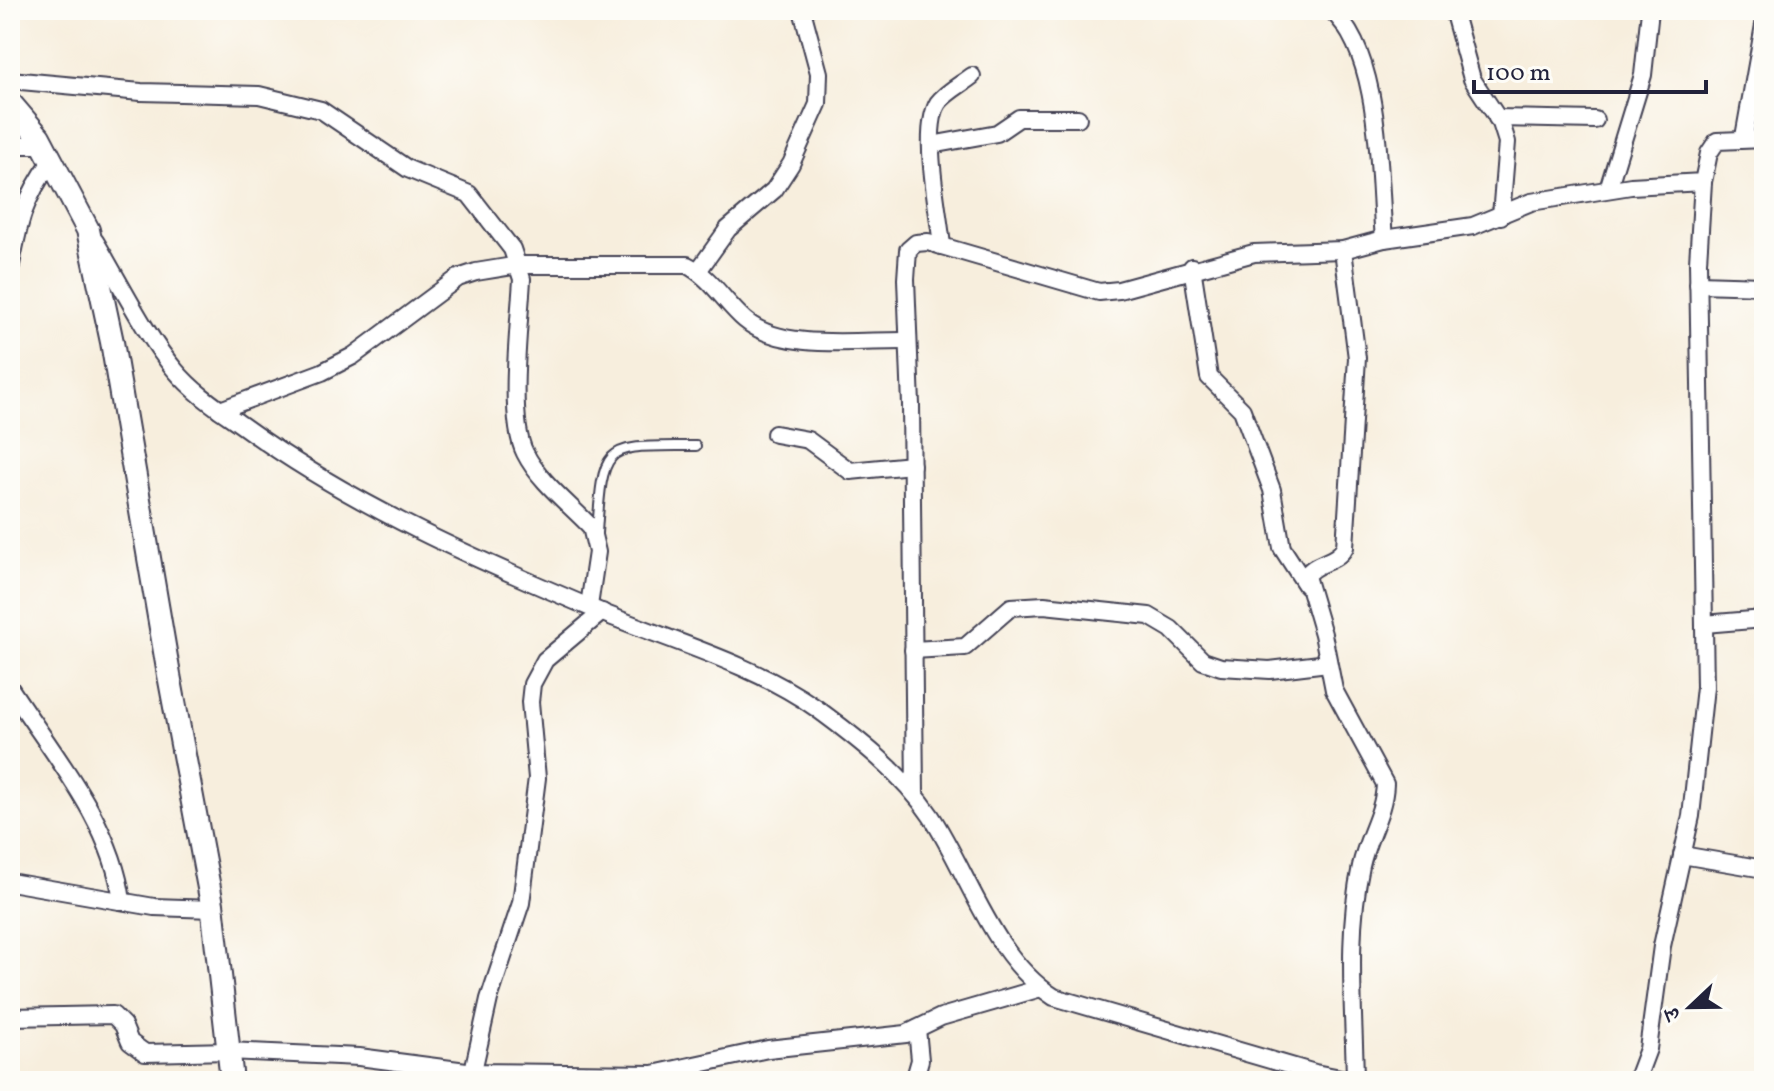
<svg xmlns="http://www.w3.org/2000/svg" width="1774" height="1091" viewBox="0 0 1774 1091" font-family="Vollkorn,'Noto Serif Devanagari',serif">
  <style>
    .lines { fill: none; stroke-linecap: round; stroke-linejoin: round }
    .lane-casing { stroke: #424153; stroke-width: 12 }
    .street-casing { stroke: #424153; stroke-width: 20 }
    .secondary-casing { stroke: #424153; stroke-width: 26 }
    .lane { stroke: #fff; stroke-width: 8 }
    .street { stroke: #fff; stroke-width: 16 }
    .secondary { stroke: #fff; stroke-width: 22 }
  </style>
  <rect width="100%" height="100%" fill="#fdfcf7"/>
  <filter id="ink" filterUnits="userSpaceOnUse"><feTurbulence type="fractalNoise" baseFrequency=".0125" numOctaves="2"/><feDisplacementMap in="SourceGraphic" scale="16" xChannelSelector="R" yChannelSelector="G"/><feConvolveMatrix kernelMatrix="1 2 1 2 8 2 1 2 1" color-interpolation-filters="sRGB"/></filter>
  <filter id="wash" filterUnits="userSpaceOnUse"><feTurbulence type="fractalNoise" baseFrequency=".006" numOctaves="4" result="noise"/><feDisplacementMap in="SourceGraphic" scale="32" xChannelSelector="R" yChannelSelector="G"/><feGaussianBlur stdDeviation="1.8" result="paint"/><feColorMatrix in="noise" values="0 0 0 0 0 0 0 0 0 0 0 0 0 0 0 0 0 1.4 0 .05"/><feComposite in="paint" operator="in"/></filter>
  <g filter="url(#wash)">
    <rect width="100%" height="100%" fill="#f7eedd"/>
  </g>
  <g filter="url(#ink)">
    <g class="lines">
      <g class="lane-casing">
        <path id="lane" d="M597,533C603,439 605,447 696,446"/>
      </g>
      <g class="street-casing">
        <g id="street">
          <path d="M1331,10C1382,54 1378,174 1384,239"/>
          <polyline points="1453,10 1472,79 1501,123 1507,142 1501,216"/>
          <path d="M10,80L141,92L259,95L321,110L408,169L469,194L512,249L522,279C520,320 507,418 525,453C539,481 569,504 591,527L597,552L589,606"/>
          <polyline points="1497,118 1595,120"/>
          <polyline points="1744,137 1764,25"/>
          <polyline points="10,145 43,145"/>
          <polyline points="931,145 997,133 1019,118 1078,118"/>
          <polyline points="1608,189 1643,75 1650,10"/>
          <path d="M95,241C118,279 147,338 175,370C194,393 219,409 243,426C353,506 483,563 608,615C677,643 755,665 816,708C857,738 903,774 931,816C970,876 992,957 1054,997L1315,1073L1356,1081"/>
          <path d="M942,246C939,213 921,131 938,103C946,92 962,84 972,76"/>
          <path d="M1343,250L1357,358L1345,547C1336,564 1315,561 1306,576L1323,634L1334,690L1385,784C1384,813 1367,837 1361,866C1346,935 1354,1010 1355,1081"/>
          <polyline points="1192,267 1209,377 1242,410 1272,490 1282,548 1306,585"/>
          <path d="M10,270C19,221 23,201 52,160"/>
          <polyline points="698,271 728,229 774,190 791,164 818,104 819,73 802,10"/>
          <polyline points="1698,284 1764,286"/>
          <path d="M220,410L322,372L353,356L458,278L476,272L519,265H687C711,277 725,303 745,320C782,352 861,340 908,341"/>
          <polyline points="775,434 808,440 850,471 912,465"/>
          <polyline points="1704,624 1764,619"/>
          <polyline points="913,650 965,647 1011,607 1044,605 1149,616 1171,629 1203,661 1221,667 1270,670 1328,663"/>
          <path d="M10,688C52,753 112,822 122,901"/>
          <polyline points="915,794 911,405 906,279 908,250 916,243 928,242 1099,292 1119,290 1254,253 1343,250 1384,239 1473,226 1531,202 1631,186 1703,182 1709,153 1717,141 1764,139"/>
          <polyline points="1682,855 1764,869"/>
          <polyline points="10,882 154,907 213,909"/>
          <polyline points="10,1017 113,1015 123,1025 130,1042 145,1053 229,1051 359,1057 474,1072 653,1074 768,1049 906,1034 941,1017 1041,988"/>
          <polyline points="471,1080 489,999 521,903 537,778 530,702 532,684 545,660 602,612"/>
          <polyline points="914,1081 920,1060 917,1029"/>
          <polyline points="1636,1081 1648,1049 1662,946 1691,816 1705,687 1698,262 1703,182"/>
        </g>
      </g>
      <g class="secondary-casing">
        <polyline id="secondary" points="10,103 39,137 88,230 112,342 169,675 212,904 232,1081"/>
      </g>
      <use href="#lane" class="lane"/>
      <use href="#street" class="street"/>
      <use href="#secondary" class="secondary"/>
    </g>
  </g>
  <rect width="1774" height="1091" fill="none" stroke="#fdfcf7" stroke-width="40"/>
  <g transform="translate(1690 1007) rotate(248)" stroke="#fdfcf7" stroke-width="6" paint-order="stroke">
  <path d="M0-6L14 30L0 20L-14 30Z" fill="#22223b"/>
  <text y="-12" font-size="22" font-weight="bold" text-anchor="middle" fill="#22223b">उ</text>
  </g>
  <path d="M1474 80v12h232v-12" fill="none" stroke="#22223b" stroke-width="4"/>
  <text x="1486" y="80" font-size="24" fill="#22223b" stroke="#fdfcf7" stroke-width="6" paint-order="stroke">100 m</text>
</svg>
